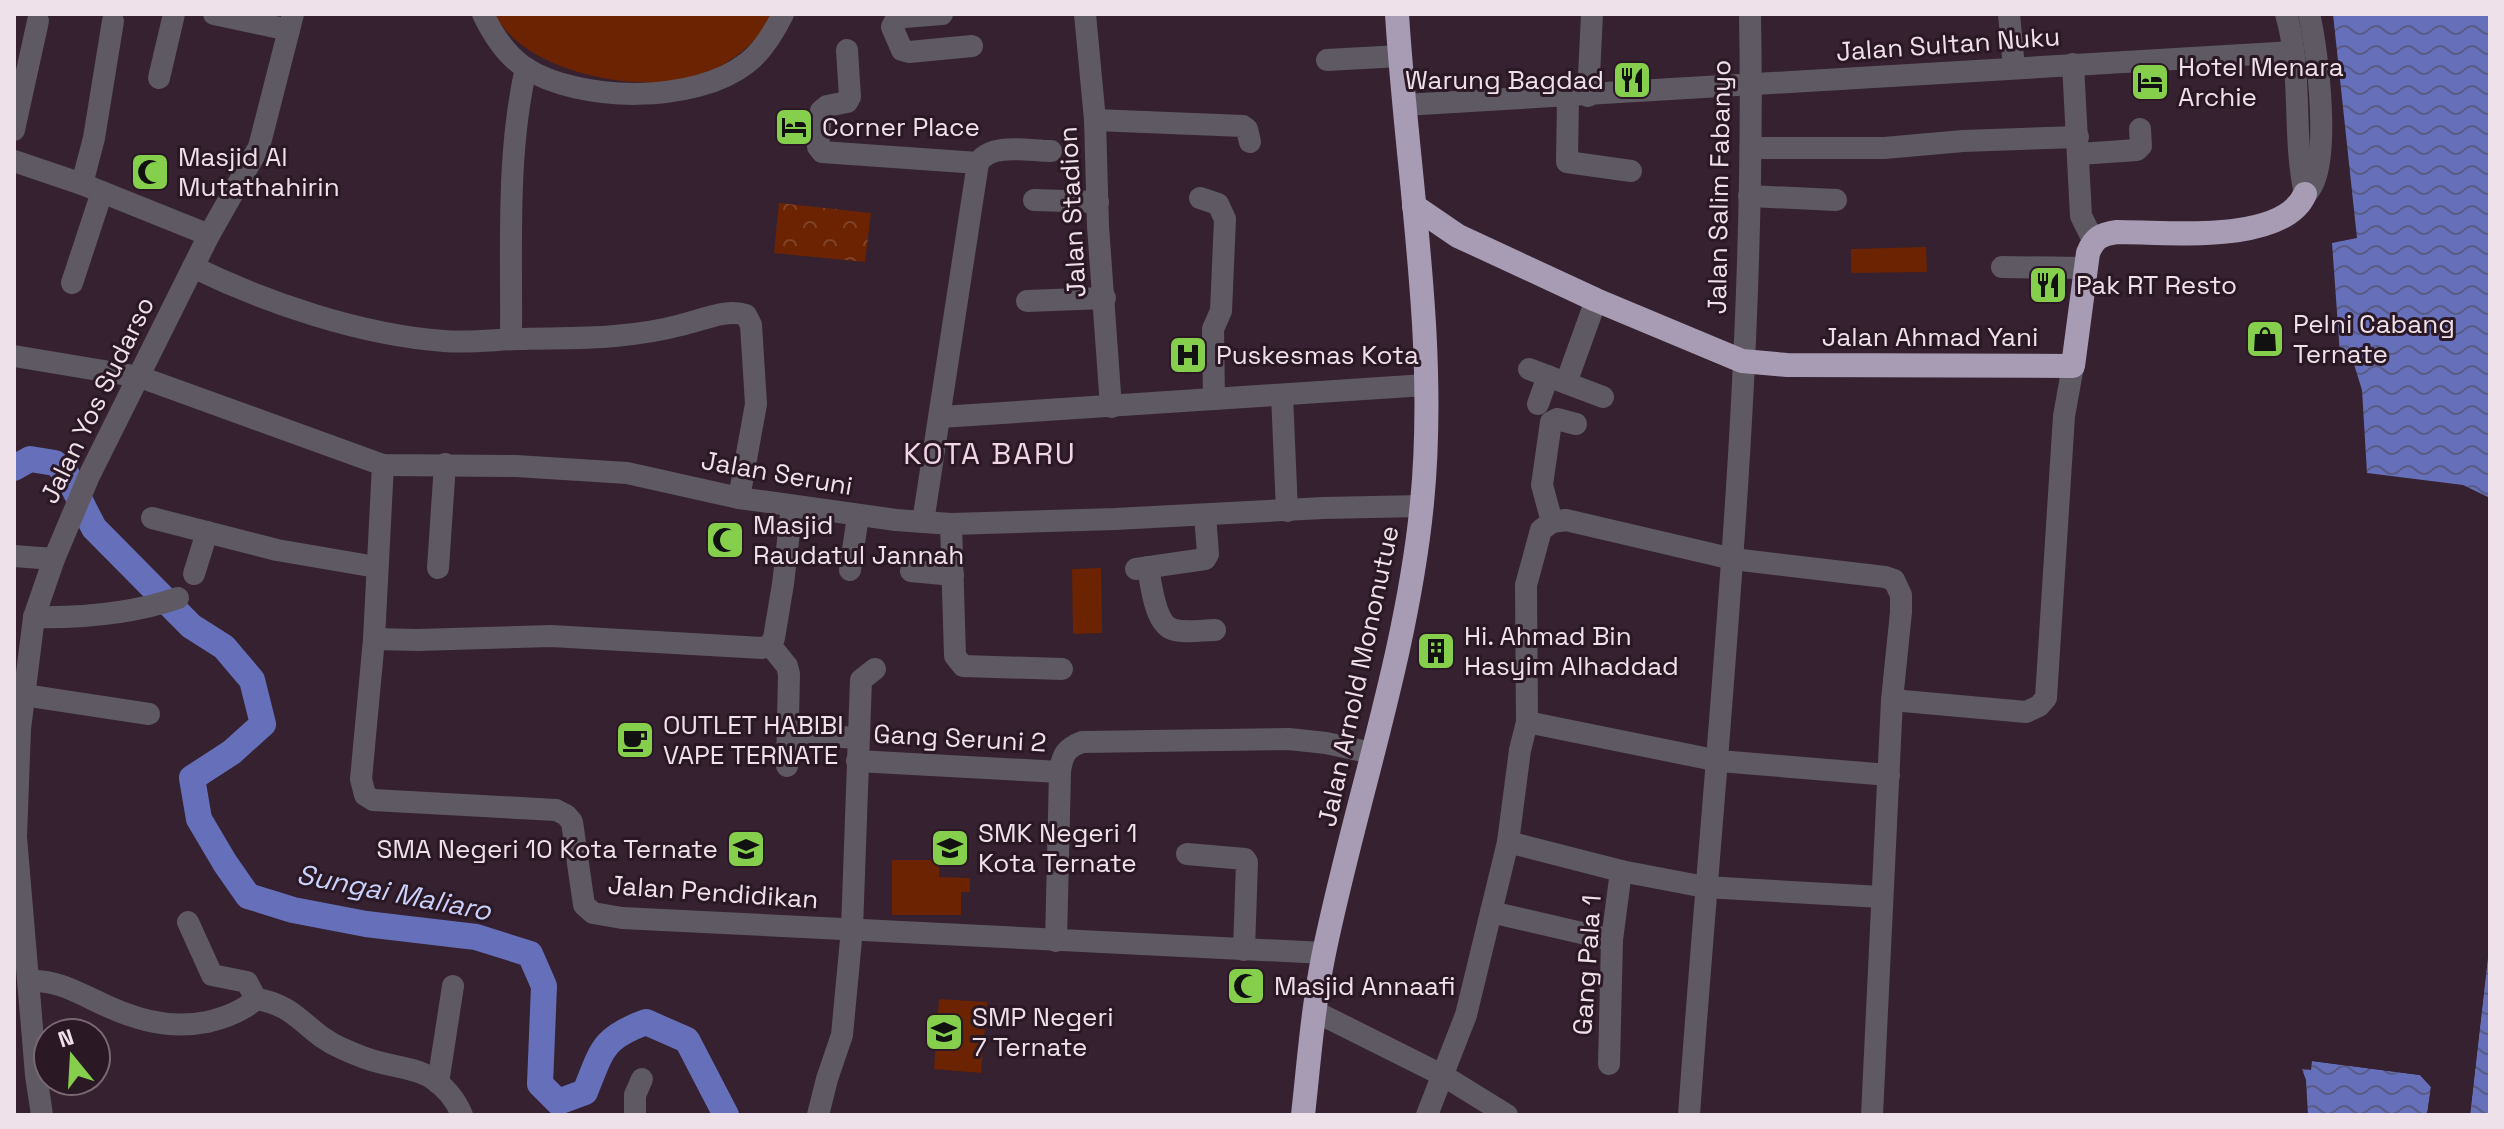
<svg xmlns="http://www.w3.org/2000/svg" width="2504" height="1129" viewBox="0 0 2504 1129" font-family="'Space Grotesk',sans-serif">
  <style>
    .green { fill: #6b2302 }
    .park { fill: url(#park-crowns) }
    .water { fill: url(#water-waves) }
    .pier { fill: #35212f }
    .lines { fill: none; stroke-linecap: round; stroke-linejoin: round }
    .river { stroke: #6670ba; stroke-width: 26 }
    .minor { stroke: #5e5963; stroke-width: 22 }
    .highway { stroke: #a89cb5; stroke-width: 24 }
    .labels { text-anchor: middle; stroke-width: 6; stroke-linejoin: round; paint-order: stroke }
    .street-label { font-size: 26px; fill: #efe1ea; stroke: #2b1825 }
    .poi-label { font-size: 26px; fill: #efe1ea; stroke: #2b1825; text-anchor: start }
    .water-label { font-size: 28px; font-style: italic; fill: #cad2fc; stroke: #2b1825 }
    .quarter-label { font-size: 30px; letter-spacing: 2px; fill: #f0d5e6; stroke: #2b1825 }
  </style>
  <defs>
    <pattern id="park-crowns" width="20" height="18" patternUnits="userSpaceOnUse" patternTransform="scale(2)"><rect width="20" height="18" fill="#6b2302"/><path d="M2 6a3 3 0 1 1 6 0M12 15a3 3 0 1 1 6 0" fill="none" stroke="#804327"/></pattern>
    <pattern id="water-waves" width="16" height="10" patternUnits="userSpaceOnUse" patternTransform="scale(2)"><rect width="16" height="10" fill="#6670ba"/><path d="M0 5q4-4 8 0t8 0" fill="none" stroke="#585c86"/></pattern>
  </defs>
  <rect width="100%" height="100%" fill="#35212f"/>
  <g class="green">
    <path d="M495,14H775C755,43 739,58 706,73C648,97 524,74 495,14Z"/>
    <polygon points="1926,247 1927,272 1851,273 1851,249"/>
    <polygon points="1101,568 1102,633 1073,634 1072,569"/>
    <polygon points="892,860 939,860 939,877 970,878 970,892 961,892 961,915 892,915"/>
    <polygon points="939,999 987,1002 981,1073 934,1069"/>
  </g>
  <polygon class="park" points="779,203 871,213 865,262 774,253"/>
  <g class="water">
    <polygon points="2333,14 2490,14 2490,498 2463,485 2367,473 2362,390 2352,358 2340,354 2332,243 2357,238"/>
    <polygon points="2490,940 2490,1115 2470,1115"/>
    <polygon points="2312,1061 2420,1075 2431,1087 2427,1115 2308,1115 2306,1080 2302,1069 2311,1070"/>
  </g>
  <g class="pier">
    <polygon points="2490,936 2470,1115 2466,1115 2486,939"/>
    <polygon points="2312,1057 2422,1071 2435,1086 2431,1115 2427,1115 2431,1087 2420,1075 2312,1061"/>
  </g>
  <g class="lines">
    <path class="river" d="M14,468L30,459L55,463L66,473L94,528L191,626L224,647L252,680L263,724L232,752L192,778L199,819L225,863L248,896L293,910L366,924L476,937L530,954L544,986L540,1084L558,1102L585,1092C602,1050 602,1038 646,1022L687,1040L726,1115"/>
    <g class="minor">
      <polyline points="214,14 289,30"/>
      <path d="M483,14C493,35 505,54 524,67C579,103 695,104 747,63C763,51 774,32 783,14"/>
      <polyline points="942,14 904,17 895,21 892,27 902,50 909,52 972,46"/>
      <polyline points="1085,14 1095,120 1098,226 1111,407"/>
      <polyline points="2009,14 2014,68"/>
      <path d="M2286,14C2303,72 2292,135 2305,194"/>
      <polyline points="847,50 850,97 847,102 827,106 821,111 818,147 822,152 978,163 923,522"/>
      <polyline points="1327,60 1400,56"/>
      <polyline points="2073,64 2081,216 2093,240"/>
      <polyline points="159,78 174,14"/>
      <polyline points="1588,96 1592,14"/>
      <polyline points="1568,97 1567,162 1631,171"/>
      <polyline points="1404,105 2293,52"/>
      <polyline points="1095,120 1243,126 1247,129 1250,142"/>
      <polyline points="14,130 38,21"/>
      <polyline points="1751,148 1884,148 1963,141 2078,137"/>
      <polyline points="2079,154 2137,150 2141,146 2140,129"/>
      <polyline points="14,161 82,184 209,235"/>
      <path d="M978,163C991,142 1029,151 1051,151"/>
      <polyline points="82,184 94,138 113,21"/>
      <path d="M2305,194C2334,175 2317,46 2309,14"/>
      <polyline points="1749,196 1836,200"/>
      <polyline points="1200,198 1218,204 1225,219 1221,311 1213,329 1214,399"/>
      <polyline points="1034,200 1098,202"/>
      <path d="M193,267C267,303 361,335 444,341C469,343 492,340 517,339C549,338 582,339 615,336C637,334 659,331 681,325C700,321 727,308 746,315L751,325L756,404L739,498"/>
      <polyline points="2002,267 2086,268"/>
      <polyline points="72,283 102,192"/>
      <polyline points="1027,301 1105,298"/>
      <path d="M511,339C512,249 506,156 526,68"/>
      <polyline points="14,356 140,377 383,465 516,466 627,473 739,498 896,520 951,524 1115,519 1323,508 1422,506"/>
      <polyline points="1529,369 1603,397"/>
      <polyline points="1566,383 1596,300"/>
      <polyline points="1282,395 1287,511"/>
      <polyline points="1538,404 1548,376"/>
      <polyline points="941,417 1425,385"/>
      <polyline points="383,465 374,639 361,779 365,795 373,800 556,810 566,815 572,822 584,905 593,913 622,918 1324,953"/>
      <polyline points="152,518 277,550 376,567"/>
      <polyline points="1552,522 1542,485 1551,422 1557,419 1576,424"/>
      <polyline points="951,524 955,656 963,666 1062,669"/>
      <polyline points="14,556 54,559"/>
      <path d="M1148,567C1151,584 1155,627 1175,630C1188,633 1203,630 1215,630"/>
      <polyline points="438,568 445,464"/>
      <polyline points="1136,569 1205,559 1208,554 1205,515"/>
      <polyline points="850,570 858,516"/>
      <polyline points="911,571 953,575"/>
      <polyline points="194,574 207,532"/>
      <path d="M34,617C81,618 134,613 178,598"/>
      <polyline points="374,639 418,640 551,636 762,648 770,645 774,638 783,584 792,506"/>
      <polyline points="770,645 787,666 789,674 787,766"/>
      <polyline points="24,695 149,714"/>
      <polyline points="1892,700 2026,712 2039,706 2046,698 2064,416 2073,366"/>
      <polyline points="1527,722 1526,585 1541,530 1552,522 1566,520 1733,559 1885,577 1894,580 1901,595 1901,612 1892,700 1872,1115"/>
      <polyline points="789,734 859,738"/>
      <polyline points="857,761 1060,772"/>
      <polyline points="1508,842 1520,750 1527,722 1719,761 1889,775"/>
      <polyline points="1187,854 1245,859 1247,862 1244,950"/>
      <polyline points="1491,912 1612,940"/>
      <polyline points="188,922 212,975 247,982 256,999"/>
      <path d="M1056,941L1060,772C1062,755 1066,748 1082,742L1289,739L1326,743L1372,753"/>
      <path d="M30,981C54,980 73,990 94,1000C130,1018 166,1030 207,1022C224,1018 243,1011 256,999C298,1005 306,1033 341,1048C354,1054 369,1060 382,1063C398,1067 417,1069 430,1077C444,1086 456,1100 462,1115"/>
      <polyline points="1314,1011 1444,1076 1507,1115"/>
      <polyline points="1609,1064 1612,940 1621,871"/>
      <polyline points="438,1083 453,986"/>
      <polyline points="42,1115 36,1075 16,837 20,729 34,617 54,559 89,476 209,235 259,147 293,14"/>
      <polyline points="635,1115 635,1095 642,1079"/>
      <polyline points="818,1115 827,1079 842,1035 852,929 861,680 875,669"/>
      <polyline points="1427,1115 1466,1015 1508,842 1621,871 1705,887 1881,897"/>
      <path d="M1689,1115C1715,748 1757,382 1750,14"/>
    </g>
    <g class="highway">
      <path d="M1414,206L1458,236L1596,300L1742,361L1787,365L2073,366L2088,253C2094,238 2101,234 2117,232C2163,232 2283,245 2305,194"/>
      <path d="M1303,1115C1309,1061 1313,1006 1324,953C1355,803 1407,656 1422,503C1438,341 1407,176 1397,14"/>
    </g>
  </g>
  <defs>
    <g id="restaurant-square" transform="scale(2)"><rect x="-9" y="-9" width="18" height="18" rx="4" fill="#85cf4c" stroke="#2b1825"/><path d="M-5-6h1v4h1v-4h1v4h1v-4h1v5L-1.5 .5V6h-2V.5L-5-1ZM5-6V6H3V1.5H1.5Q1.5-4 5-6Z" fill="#111"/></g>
    <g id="hotel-square" transform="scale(2)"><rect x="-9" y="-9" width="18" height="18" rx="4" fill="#85cf4c" stroke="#2b1825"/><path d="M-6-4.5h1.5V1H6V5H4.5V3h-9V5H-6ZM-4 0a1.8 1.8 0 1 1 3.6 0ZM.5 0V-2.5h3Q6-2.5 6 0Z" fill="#111"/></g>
    <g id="mosque-square" transform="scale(2)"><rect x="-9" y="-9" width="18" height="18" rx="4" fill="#85cf4c" stroke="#2b1825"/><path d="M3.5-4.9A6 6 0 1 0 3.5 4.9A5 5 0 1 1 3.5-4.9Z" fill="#111"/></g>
    <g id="shop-square" transform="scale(2)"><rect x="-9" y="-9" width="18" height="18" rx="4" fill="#85cf4c" stroke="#2b1825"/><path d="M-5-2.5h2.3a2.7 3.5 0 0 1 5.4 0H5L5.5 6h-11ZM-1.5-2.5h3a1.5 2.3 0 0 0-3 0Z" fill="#111"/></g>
    <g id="hospital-square" transform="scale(2)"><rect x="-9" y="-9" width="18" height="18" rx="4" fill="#85cf4c" stroke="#2b1825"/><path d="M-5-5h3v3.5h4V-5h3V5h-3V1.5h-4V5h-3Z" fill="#111"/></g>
    <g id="building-square" transform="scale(2)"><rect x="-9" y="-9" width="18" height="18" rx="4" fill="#85cf4c" stroke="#2b1825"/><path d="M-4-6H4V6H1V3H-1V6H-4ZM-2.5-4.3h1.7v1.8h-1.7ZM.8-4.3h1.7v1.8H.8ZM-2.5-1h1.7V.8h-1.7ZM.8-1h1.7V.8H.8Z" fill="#111"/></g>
    <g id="cafe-square" transform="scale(2)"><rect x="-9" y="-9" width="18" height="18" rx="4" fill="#85cf4c" stroke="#2b1825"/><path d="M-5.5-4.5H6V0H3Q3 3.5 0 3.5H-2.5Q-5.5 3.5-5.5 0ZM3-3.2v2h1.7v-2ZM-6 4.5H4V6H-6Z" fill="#111"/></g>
    <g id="school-square" transform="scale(2)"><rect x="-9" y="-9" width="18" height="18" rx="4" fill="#85cf4c" stroke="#2b1825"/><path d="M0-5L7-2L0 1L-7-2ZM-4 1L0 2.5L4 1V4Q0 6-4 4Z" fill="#111"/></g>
  </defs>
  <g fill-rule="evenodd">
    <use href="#restaurant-square" x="1632" y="80"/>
    <use href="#hotel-square" x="2150" y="82"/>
    <use href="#hotel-square" x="794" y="127"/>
    <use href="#mosque-square" x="150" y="172"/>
    <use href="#restaurant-square" x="2048" y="285"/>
    <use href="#shop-square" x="2265" y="339"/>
    <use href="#hospital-square" x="1188" y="355"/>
    <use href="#mosque-square" x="725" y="540"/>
    <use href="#building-square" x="1436" y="651"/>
    <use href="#cafe-square" x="635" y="740"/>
    <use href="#school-square" x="950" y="848"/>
    <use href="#school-square" x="746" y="849"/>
    <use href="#mosque-square" x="1246" y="986"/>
    <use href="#school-square" x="944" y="1032"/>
  </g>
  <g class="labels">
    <g class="street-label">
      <text transform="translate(1948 44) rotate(-4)" y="9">Jalan Sultan Nuku</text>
      <text transform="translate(1719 187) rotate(-89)" y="9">Jalan Salim Fabanyo</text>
      <text transform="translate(1072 212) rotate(-93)" y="9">Jalan Stadion</text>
      <text x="1930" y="346">Jalan Ahmad Yani</text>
      <text transform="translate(97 400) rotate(-64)" y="9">Jalan Yos Sudarso</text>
      <text transform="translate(777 473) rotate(10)" y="9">Jalan Seruni</text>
      <text transform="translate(1358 676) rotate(-78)" y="9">Jalan Arnold Mononutue</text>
      <text transform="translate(960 738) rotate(3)" y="9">Gang Seruni 2</text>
      <text transform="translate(713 892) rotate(4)" y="9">Jalan Pendidikan</text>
      <text transform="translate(1587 965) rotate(-86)" y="9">Gang Pala 1</text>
    </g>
    <g class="poi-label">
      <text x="2178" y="76">Hotel Menara<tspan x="2178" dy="30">Archie</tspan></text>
      <text x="1604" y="89" text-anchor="end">Warung Bagdad</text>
      <text x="822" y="136">Corner Place</text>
      <text x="178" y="166">Masjid Al<tspan x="178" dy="30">Mutathahirin</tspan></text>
      <text x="2076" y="294">Pak RT Resto</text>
      <text x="2293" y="333">Pelni Cabang<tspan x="2293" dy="30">Ternate</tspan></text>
      <text x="1216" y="364">Puskesmas Kota</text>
      <text x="753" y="534">Masjid<tspan x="753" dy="30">Raudatul Jannah</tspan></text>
      <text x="1464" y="645">Hi. Ahmad Bin<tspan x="1464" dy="30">Hasyim Alhaddad</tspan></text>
      <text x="663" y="734">OUTLET HABIBI<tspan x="663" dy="30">VAPE TERNATE</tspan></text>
      <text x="978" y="842">SMK Negeri 1<tspan x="978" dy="30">Kota Ternate</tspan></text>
      <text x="718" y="858" text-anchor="end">SMA Negeri 10 Kota Ternate</text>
      <text x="1274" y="995">Masjid Annaafi</text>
      <text x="972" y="1026">SMP Negeri<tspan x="972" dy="30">7 Ternate</tspan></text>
    </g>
    <g class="water-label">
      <text transform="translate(394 892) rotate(11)" y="10">Sungai Maliaro</text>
    </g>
    <g class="quarter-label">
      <text x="990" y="464">KOTA BARU</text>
    </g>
  </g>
  <rect width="2504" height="1129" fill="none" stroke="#efe1ea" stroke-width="32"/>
  <g transform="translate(72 1057) rotate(342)"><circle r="38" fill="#2b1825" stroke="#796874" stroke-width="2"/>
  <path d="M0-6L14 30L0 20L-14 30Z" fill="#85cf4c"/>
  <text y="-12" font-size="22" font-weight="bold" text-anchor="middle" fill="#efe1ea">N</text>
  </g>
</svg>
